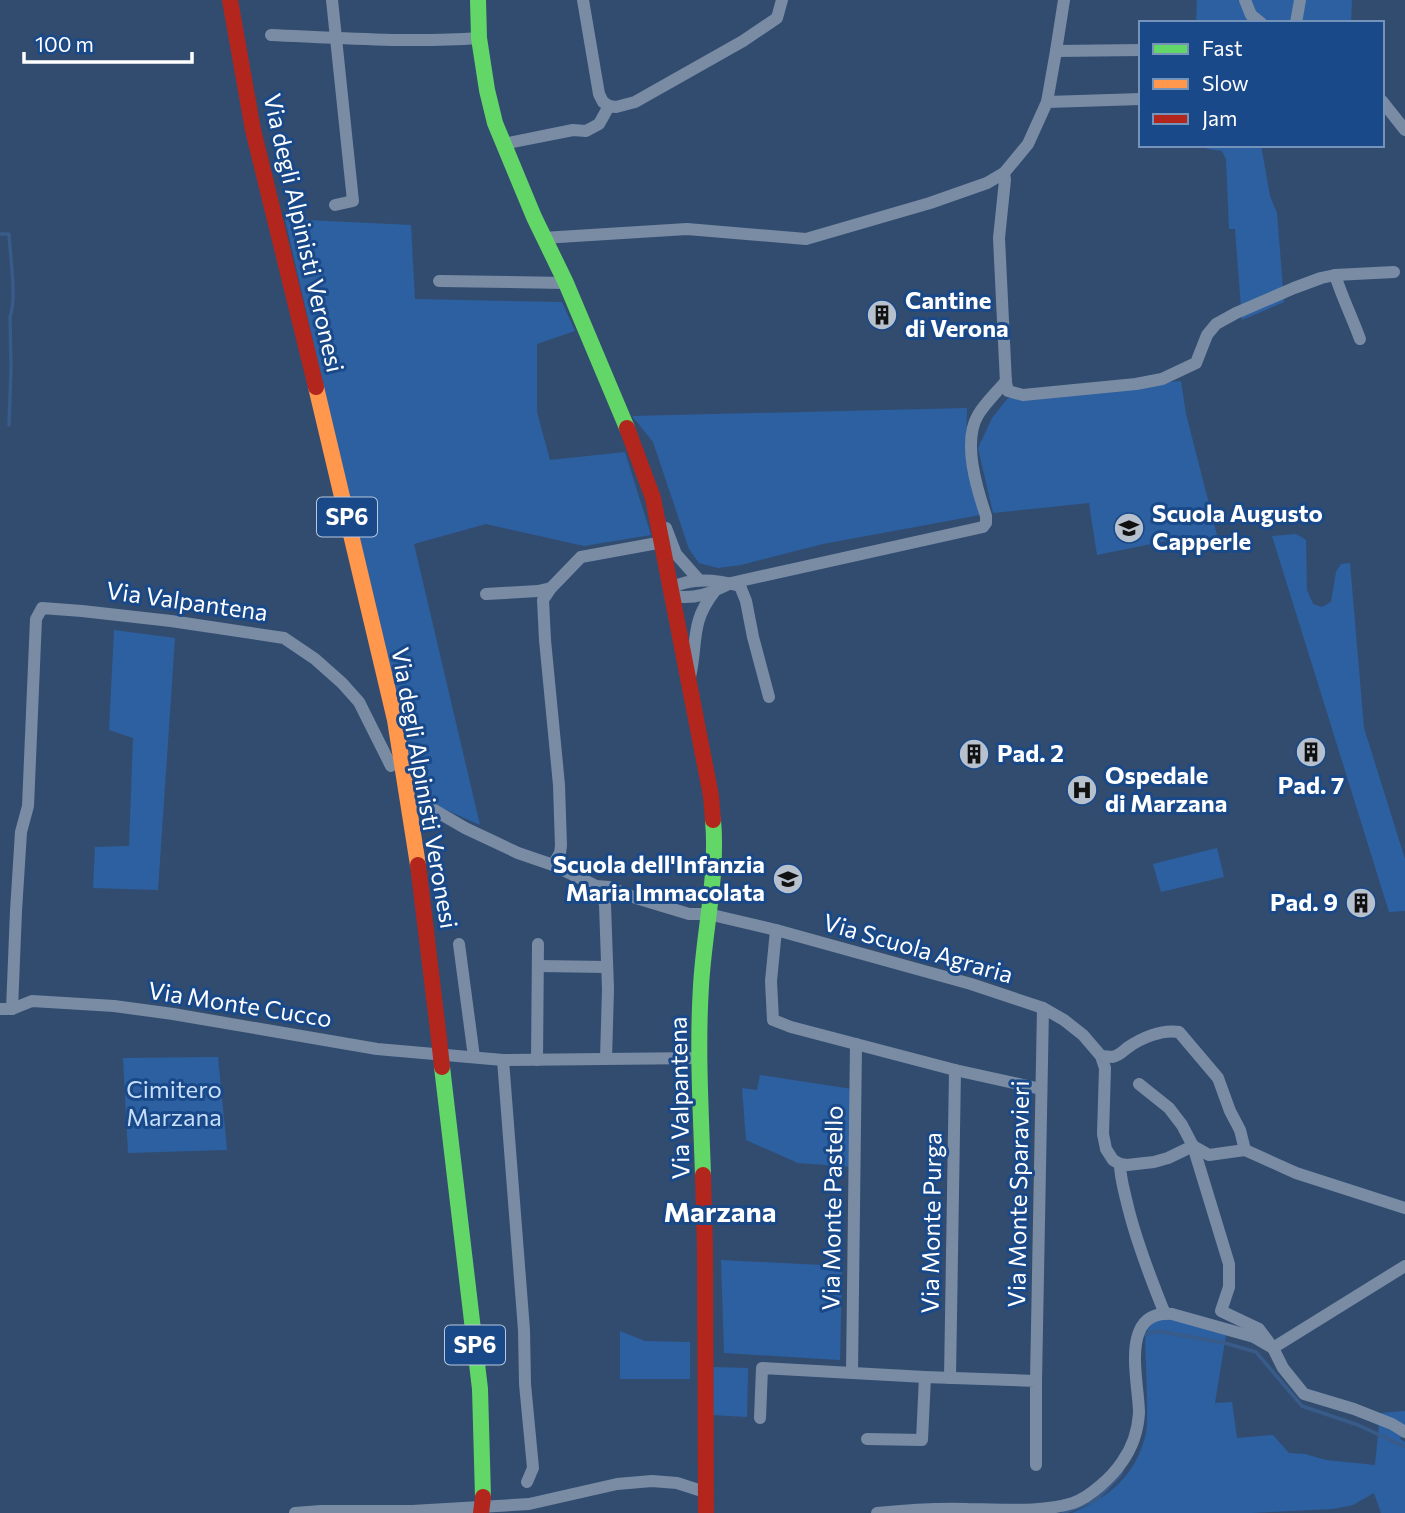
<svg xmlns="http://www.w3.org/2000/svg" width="1405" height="1513" viewBox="0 0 1405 1513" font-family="Commissioner,sans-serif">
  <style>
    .green { fill: #2d60a0 }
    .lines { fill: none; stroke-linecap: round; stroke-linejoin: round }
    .stream { stroke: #385b89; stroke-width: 3.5 }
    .street { stroke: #798ca4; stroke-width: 12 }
    .fast { stroke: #63d668; stroke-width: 16 }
    .slow { stroke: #ff974d; stroke-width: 16 }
    .jam { stroke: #b3261e; stroke-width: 16 }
    .jam-bridge { stroke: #b3261e; stroke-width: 16 }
    .labels { text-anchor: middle; stroke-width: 6; stroke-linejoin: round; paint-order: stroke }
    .shield { fill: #194989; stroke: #bac8dc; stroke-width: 2 }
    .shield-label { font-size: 23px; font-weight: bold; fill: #fff }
    .street-label { font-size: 24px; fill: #fff; stroke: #194989 }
    .poi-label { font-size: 24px; font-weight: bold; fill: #fff; stroke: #194989; text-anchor: start }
    .park-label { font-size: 24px; fill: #c7defa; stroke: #194989 }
    .quarter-label { font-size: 28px; font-weight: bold; fill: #fff; stroke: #194989 }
  </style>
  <rect width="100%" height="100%" fill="#324c70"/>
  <g class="green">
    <polygon points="1197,0 1352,0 1351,23 1196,23"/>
    <polygon points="1201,145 1261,145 1270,196 1277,213 1284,302 1242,320 1235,229 1229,229 1226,159 1222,151 1208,149"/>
    <polygon points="285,219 411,225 415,299 562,302 575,331 537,344 537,412 550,460 625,452 651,535 584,546 486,524 414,544 480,825 433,804 417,795"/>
    <polygon points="1181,381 1186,414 1218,539 1171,540 1097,555 1089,503 993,513 978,448 992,418 1008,398"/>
    <polygon points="967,408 966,451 980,515 823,544 741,565 718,568 699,563 689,549 653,442 632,416"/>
    <polygon points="1296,534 1306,540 1307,590 1313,604 1322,607 1331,602 1336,572 1341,564 1350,563 1364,728 1405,859 1405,911 1389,912 1272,536"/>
    <polygon points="114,630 175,638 158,890 93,888 95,847 129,846 133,738 109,730"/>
    <polygon points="1217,848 1224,877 1161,892 1153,864"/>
    <polygon points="218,1057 227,1150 128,1153 123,1058"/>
    <polygon points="760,1075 852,1089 853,1167 798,1163 746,1140 742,1088 757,1090"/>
    <polygon points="721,1260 842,1266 840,1360 724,1353"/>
    <path d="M1165,1316L1226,1335L1215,1403L1232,1402L1237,1438L1273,1435L1289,1453L1305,1454L1326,1460L1375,1465L1380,1413L1405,1411V1430L1400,1439L1405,1442V1513H1381L1374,1493L1353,1505L1333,1509L1252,1513H1072C1109,1498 1137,1474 1146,1433C1147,1427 1147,1419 1147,1412C1147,1389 1146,1365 1145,1342C1147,1325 1151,1324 1165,1316Z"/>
    <polygon points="620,1331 645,1341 690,1342 690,1379 620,1379"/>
    <polygon points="713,1367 748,1368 747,1417 712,1415"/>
  </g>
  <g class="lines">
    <g class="stream">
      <path d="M0,234H9C10,255 17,299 10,317L11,369L9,425"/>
      <polyline points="1143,1335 1158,1331 1225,1343 1256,1352 1302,1406 1358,1425 1405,1447"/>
      <polyline points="1063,1513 1096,1500 1120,1475 1122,1471"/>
    </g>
    <g class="street">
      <polyline points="332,0 353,201 335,205"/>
      <polyline points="583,0 599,94 603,102 609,106"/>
      <polyline points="1064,0 1056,51 1141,50"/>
      <polyline points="1245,0 1251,15 1261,23"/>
      <polyline points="1296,23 1300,0"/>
      <path d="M271,35C340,38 410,43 479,38"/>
      <polyline points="1382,101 1405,130"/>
      <polyline points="1047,102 1056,51"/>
      <polyline points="609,106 616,107 635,102 743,41 777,18 782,0"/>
      <polyline points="503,144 573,130 586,131 599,124 609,106"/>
      <polyline points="1004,173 1005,180 999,238 1006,383 1008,391 1023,395 1136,384 1162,379 1196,363 1207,335 1216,324 1236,313 1294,288 1321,278 1335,275 1394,272"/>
      <polyline points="543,238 687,229 806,239 930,203 987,183 1004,173 1028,144 1047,102 1141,99"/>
      <path d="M1335,275C1342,297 1352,317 1360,339"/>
      <polyline points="439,281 566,283"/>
      <polyline points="666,528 676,554 699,580"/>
      <path d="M671,588C692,577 718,580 740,586L746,601L753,637L769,697"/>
      <polyline points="486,594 538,591 551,588"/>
      <path d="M673,596C695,600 711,593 731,583L983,527L986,523V516C977,489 962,442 978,415C985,403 997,392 1006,381"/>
      <path d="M690,677C698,641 690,623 714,592"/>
      <polyline points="417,800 465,828 518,853 553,865 596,886 609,887 636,898 689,914 708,914 776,930 971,984 1043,1008 1064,1020 1083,1035 1101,1056 1105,1068 1103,1134 1106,1149 1113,1160 1120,1164 1127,1165 1154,1162 1168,1158 1193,1146"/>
      <polyline points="553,865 560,853 561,846 559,785 545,640 543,600 551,588 581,557 663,542"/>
      <polyline points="596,886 603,897 605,905 608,989 606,1059"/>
      <polyline points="776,930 771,981 773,1020 791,1027 955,1070 1041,1089"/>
      <polyline points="459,944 474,1057"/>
      <polyline points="538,966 607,967"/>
      <polyline points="0,1009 12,1009 32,1001 114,1006 173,1014 377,1049 503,1060 700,1058"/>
      <polyline points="12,1009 16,911 21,832 28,806 36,619 42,608 82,611 171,621 284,638 315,659 342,683 359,702 391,766"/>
      <path d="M1101,1056C1104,1056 1110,1057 1112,1057C1119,1056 1122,1052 1127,1048C1141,1038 1162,1029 1179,1032L1218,1078L1230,1111L1240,1130L1245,1150"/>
      <polyline points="503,1060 524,1330 525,1384 533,1468 527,1482"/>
      <polyline points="537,1060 538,944"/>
      <polyline points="1139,1084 1169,1108 1182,1125 1193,1146 1229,1264 1229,1287 1221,1311 1259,1329 1273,1348 1283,1368 1304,1394 1354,1409 1392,1424 1405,1432"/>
      <polyline points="1193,1146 1209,1155 1245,1150"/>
      <polyline points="1245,1150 1296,1173 1405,1208"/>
      <path d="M1120,1164C1120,1177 1124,1190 1127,1203C1136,1241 1150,1277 1165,1314"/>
      <polyline points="1273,1348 1405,1266"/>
      <polyline points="852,1373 856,1044"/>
      <polyline points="950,1378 955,1070"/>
      <polyline points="1036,1381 1043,1008"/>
      <polyline points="760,1418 762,1368 925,1377 1036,1381 1036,1465"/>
      <polyline points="867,1439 922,1440 925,1377"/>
      <polyline points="295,1513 321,1511 412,1511 529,1504 617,1484 652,1481 677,1483 705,1492"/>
      <path d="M877,1513C907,1510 937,1508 968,1509C1002,1509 1040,1513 1073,1503C1090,1497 1112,1477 1122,1462C1132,1448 1138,1430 1139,1413C1139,1382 1118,1310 1172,1314L1254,1337L1273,1348"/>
    </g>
    <g class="fast">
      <polyline points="478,0 479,38 487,90 495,123 534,217 566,283 627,428"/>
      <polyline points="442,1067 480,1389 483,1497"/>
      <path d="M703,1175C701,1113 697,1049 701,986C704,931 718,876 713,820"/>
    </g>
    <polyline class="slow" points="316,387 395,720 418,865"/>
    <g class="jam">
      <polyline points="230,0 253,130 316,387"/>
      <polyline points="627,428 653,498 711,796 713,820"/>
      <polyline points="418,865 439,1039"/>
      <polyline points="703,1175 705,1247 706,1513"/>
    </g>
    <g class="jam-bridge">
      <polyline points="439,1039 442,1067"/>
      <polyline points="481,1513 483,1497"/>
    </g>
  </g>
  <defs>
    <g id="building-disc" transform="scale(1.575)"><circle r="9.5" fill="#b7c0cd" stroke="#194989"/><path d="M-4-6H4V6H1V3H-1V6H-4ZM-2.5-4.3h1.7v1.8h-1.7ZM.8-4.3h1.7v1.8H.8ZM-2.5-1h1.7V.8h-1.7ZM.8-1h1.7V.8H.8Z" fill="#111"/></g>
    <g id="school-disc" transform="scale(1.575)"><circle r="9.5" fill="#b7c0cd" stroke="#194989"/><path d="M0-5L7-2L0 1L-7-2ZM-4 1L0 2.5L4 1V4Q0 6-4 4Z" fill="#111"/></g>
    <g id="hospital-disc" transform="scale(1.575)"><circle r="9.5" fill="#b7c0cd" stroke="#194989"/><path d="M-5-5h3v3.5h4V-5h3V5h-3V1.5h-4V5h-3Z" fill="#111"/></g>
  </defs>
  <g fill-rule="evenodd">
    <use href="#building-disc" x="882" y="315"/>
    <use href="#school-disc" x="1129" y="528"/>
    <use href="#building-disc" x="1311" y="752"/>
    <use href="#building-disc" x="974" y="754"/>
    <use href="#hospital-disc" x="1082" y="790"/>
    <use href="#school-disc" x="788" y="879"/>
    <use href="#building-disc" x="1361" y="903"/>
  </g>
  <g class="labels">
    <g class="shield">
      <rect x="317" y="497.5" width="60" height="39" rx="5"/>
      <rect x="445" y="1325.5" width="60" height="39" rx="5"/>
    </g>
    <g class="shield-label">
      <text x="347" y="525">SP6</text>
      <text x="475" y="1353">SP6</text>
    </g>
    <g class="street-label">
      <text transform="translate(303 233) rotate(77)" y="8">Via degli Alpinisti Veronesi</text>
      <text transform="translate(187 602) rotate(8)" y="8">Via Valpantena</text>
      <text transform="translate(424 788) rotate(80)" y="8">Via degli Alpinisti Veronesi</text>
      <text transform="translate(918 949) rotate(16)" y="8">Via Scuola Agraria</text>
      <text transform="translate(240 1005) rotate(9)" y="8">Via Monte Cucco</text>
      <text transform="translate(680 1098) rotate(-91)" y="8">Via Valpantena</text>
      <text transform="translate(1019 1194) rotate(-89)" y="8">Via Monte Sparavieri</text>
      <text transform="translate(833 1208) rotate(-89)" y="8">Via Monte Pastello</text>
      <text transform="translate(932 1223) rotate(-89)" y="8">Via Monte Purga</text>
    </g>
    <g class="poi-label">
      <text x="905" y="309">Cantine<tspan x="905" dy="28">di Verona</tspan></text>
      <text x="1152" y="522">Scuola Augusto<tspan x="1152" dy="28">Capperle</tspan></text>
      <text x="997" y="762">Pad. 2</text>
      <text x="1105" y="784">Ospedale<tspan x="1105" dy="28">di Marzana</tspan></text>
      <text x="1311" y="794" text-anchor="middle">Pad. 7</text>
      <text x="765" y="873" text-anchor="end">Scuola dell'Infanzia<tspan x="765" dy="28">Maria Immacolata</tspan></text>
      <text x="1338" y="911" text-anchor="end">Pad. 9</text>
    </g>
    <g class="park-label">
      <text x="174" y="1098">Cimitero<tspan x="174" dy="28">Marzana</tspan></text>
    </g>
    <g class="quarter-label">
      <text x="720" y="1222">Marzana</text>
    </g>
  </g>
  <rect x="1139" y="21" width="245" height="126" fill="#194989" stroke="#7592b8" stroke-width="2"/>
  <rect x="1153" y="44" width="35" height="10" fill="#63d668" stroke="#7592b8" stroke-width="2"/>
  <text x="1202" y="56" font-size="21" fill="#ffffff">Fast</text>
  <rect x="1153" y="79" width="35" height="10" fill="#ff974d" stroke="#7592b8" stroke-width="2"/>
  <text x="1202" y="91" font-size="21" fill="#ffffff">Slow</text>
  <rect x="1153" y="114" width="35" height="10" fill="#b3261e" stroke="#7592b8" stroke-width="2"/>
  <text x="1202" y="126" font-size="21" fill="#ffffff">Jam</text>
  <path d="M24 52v10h168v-10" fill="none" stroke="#ffffff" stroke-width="3.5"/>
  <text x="35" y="52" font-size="21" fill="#ffffff" stroke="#194989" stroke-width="5" paint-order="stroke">100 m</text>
</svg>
